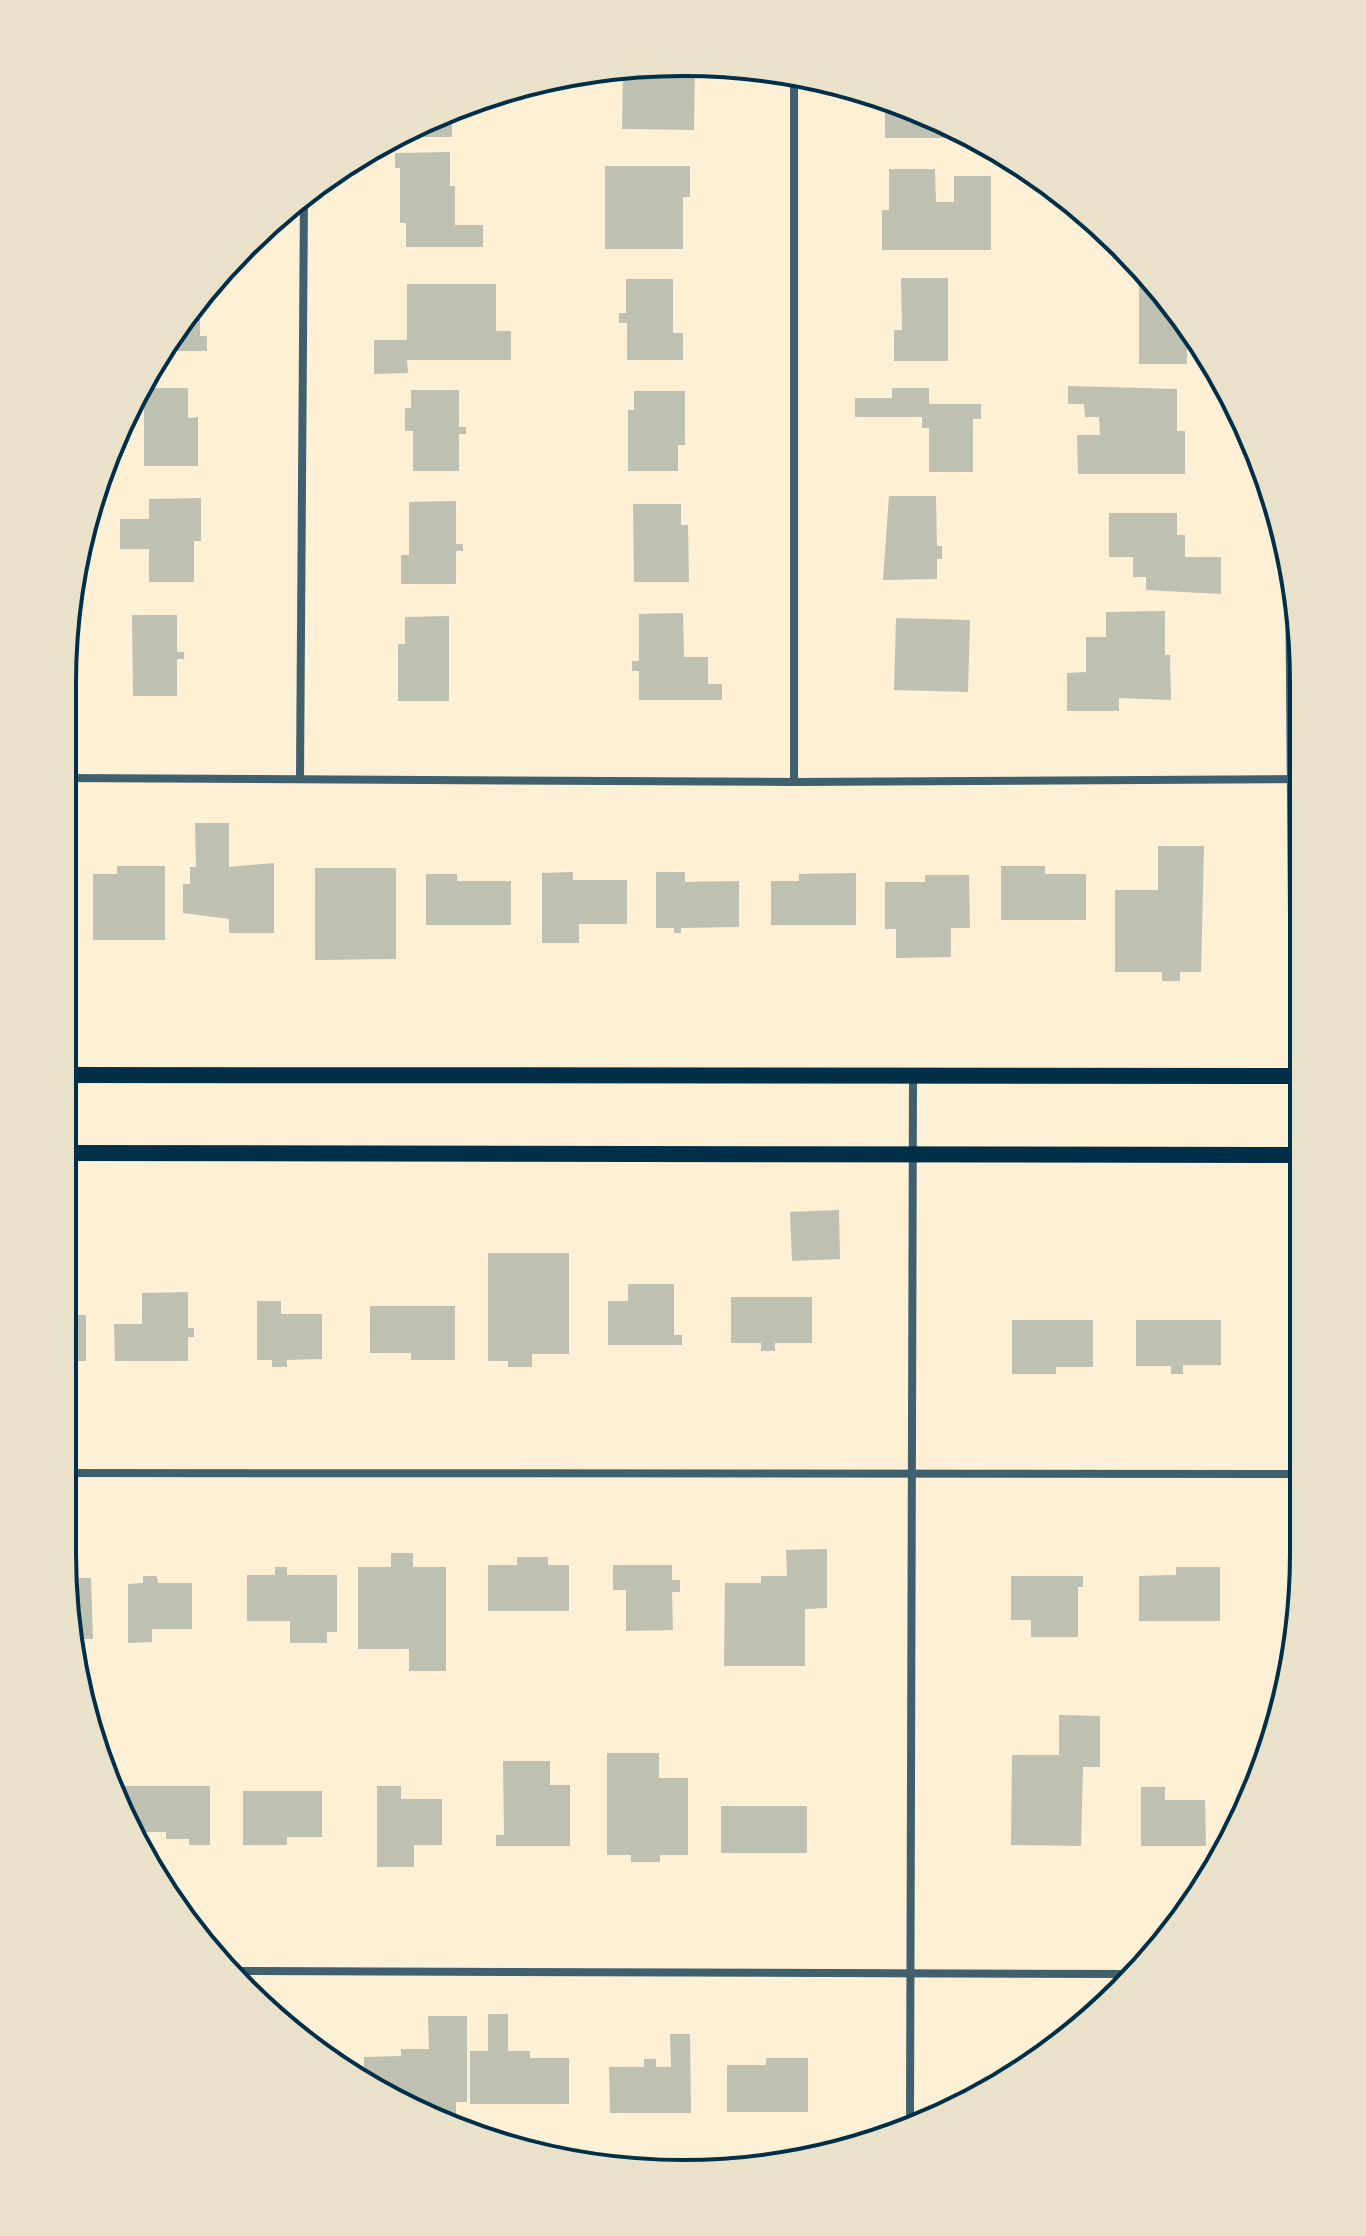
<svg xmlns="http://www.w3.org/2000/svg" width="1366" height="2236" viewBox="0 0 1366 2236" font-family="Montserrat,sans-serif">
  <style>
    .building { fill: #bec0b2 }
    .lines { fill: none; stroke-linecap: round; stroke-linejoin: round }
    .minor { stroke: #3f606c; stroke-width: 8 }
    .secondary { stroke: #003049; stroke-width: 16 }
    .rim { fill: none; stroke: #003049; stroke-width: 4 }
  </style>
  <rect width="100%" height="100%" fill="#fdf0d5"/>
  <g class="building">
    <polygon points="683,62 695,63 694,130 622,129 623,68"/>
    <polygon points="885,98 921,109 973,138 885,138"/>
    <polygon points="452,107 452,137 406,137 406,130"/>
    <polygon points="450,152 450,186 455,186 455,225 483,225 483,247 406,247 406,223 400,223 400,168 395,168 395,153"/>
    <polygon points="605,166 690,166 690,197 683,197 683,249 605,249"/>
    <polygon points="889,169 935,169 936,202 954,202 954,176 991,176 991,250 882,250 882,210 889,210"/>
    <polygon points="901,278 948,278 948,361 894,361 894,330 902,330"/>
    <polygon points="626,279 673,279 673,333 683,333 683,360 627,360 627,323 619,323 619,313 626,313"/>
    <polygon points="1139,281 1151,281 1187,329 1187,364 1139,364"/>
    <polygon points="407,284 496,284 496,331 511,331 511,360 407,360 408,373 374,374 374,340 407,340"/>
    <polygon points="200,298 200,336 207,336 207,351 160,351"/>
    <polygon points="1068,386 1177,389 1177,431 1185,431 1185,474 1078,474 1077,435 1100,435 1099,417 1085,417 1084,404 1068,404"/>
    <polygon points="144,388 188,388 188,418 198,417 198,466 144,466"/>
    <polygon points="892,388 929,388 929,404 981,404 981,419 973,419 973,472 929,472 929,428 922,428 922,417 855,417 855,398 892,398"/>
    <polygon points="411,390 459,390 459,427 466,427 466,434 459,434 459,471 413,471 413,431 405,431 405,408 411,408"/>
    <polygon points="634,391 685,391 685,445 678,445 678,471 628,471 628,410 634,410"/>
    <polygon points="889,496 936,496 937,546 942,546 942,559 937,559 937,579 883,580"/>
    <polygon points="201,498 201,541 194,541 194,582 149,582 149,549 120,549 120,519 149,519 149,499"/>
    <polygon points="456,501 456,544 463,544 463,551 456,551 456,584 401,584 401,555 409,555 409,502"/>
    <polygon points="633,504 681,504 681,525 688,525 689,582 634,582"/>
    <polygon points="1109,513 1177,513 1177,535 1185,535 1185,557 1221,557 1221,594 1146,590 1146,577 1133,577 1133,557 1109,557"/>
    <polygon points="1165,611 1165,655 1170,655 1171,700 1119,698 1119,711 1067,711 1067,673 1086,672 1086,637 1106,637 1106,612"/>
    <polygon points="683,613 684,657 708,657 708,684 722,684 722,700 639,700 639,671 632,671 632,661 639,661 639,614"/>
    <polygon points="132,615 177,615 177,652 184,652 184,659 177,659 177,696 133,696"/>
    <polygon points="449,616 449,701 398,701 398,644 405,644 405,617"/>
    <polygon points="896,618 970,620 968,692 894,690"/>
    <polygon points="195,823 229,823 229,867 274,863 274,933 229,933 229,919 183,913 183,884 190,884 190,867 196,867"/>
    <polygon points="1158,846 1204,846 1201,972 1180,972 1180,981 1162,981 1162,972 1115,972 1115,890 1158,890"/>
    <polygon points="117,866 165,866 165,940 93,940 93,874 117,874"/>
    <polygon points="1001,866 1045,866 1045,874 1086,874 1086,920 1001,920"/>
    <polygon points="315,868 396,868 396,959 315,960"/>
    <polygon points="573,872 573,880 627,880 627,924 579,924 579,943 542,943 542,873"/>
    <polygon points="656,872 685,872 685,882 739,881 739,927 681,928 681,933 674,933 674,928 656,928"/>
    <polygon points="856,873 856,925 771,925 771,881 799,881 799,874"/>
    <polygon points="426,874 457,874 457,881 511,881 511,925 426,925"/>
    <polygon points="925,875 969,875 970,928 951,928 951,957 896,958 896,929 885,929 885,882 925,882"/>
    <polygon points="839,1210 840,1259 792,1261 790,1212"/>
    <polygon points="488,1253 569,1253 569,1354 532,1354 532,1367 508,1367 508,1361 488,1361"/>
    <polygon points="628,1284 674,1284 674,1335 682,1335 682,1345 608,1345 608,1301 628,1301"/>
    <polygon points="188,1292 188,1328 194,1328 194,1337 188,1337 188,1361 115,1361 114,1324 142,1324 142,1293"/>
    <polygon points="731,1297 812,1297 812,1343 775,1343 775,1351 761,1351 761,1343 731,1343"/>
    <polygon points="257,1301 281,1301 281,1314 322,1314 322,1359 287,1360 287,1367 272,1367 272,1360 257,1360"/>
    <polygon points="370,1306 455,1306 455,1360 411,1360 411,1353 370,1353"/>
    <rect x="62" y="1315" width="24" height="46"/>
    <polygon points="1012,1320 1093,1320 1093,1367 1056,1367 1056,1374 1012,1374"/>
    <polygon points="1136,1320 1221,1320 1221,1365 1183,1365 1183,1374 1171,1374 1171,1366 1136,1366"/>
    <polygon points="827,1549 827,1608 805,1609 805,1666 724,1666 725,1583 761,1583 761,1576 787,1576 786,1550"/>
    <polygon points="391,1553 413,1553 413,1567 446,1567 446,1671 409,1671 409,1649 358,1649 358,1567 391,1567"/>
    <polygon points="517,1557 548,1557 548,1565 569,1565 569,1611 488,1611 488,1565 517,1565"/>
    <polygon points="613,1565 672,1565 672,1580 680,1580 680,1592 672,1592 673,1630 626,1631 626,1590 613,1590"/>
    <polygon points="275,1567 287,1567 287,1575 337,1575 337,1632 327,1632 327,1643 290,1643 290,1621 247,1621 247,1575 275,1575"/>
    <polygon points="1176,1567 1220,1567 1220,1621 1139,1621 1139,1576 1176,1575"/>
    <polygon points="143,1576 157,1576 158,1583 192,1583 192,1629 152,1629 152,1642 128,1643 128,1584 143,1583"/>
    <polygon points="1011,1576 1083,1576 1083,1587 1078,1587 1078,1637 1031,1637 1031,1620 1011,1620"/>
    <polygon points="66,1578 91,1578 93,1639 76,1639"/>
    <polygon points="1059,1715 1100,1716 1100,1767 1083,1767 1081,1846 1011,1845 1012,1755 1059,1755"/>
    <polygon points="607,1753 659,1753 659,1778 688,1778 688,1855 660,1855 660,1862 631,1862 631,1855 607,1855"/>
    <polygon points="503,1761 550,1761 550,1785 570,1785 570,1846 496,1846 496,1835 504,1835"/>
    <polygon points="124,1786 210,1786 210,1845 189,1845 189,1839 166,1839 166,1832 137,1832 125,1808"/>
    <polygon points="377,1786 401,1786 401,1799 442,1799 442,1845 414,1845 414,1867 377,1867"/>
    <polygon points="1141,1787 1165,1787 1165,1800 1205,1800 1206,1846 1141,1846"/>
    <polygon points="243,1791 322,1791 322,1837 287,1837 287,1845 243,1845"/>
    <rect x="721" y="1806" width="86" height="47"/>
    <polygon points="488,2014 508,2014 508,2051 530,2051 530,2058 569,2058 569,2104 470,2104 470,2051 488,2051"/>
    <polygon points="428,2016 467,2016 467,2102 456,2102 456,2126 364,2077 364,2057 401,2056 401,2049 429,2049"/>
    <polygon points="670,2034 690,2034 691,2113 610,2113 609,2067 644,2067 644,2059 656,2059 656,2067 671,2067"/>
    <polygon points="766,2058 808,2058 808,2112 727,2112 727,2065 766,2065"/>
  </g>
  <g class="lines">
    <g class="minor">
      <polyline points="794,73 794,782"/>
      <polyline points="1289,559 1294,1155"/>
      <polyline points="63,778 794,782 1299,779"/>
      <polyline points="300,778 304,194"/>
      <polyline points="62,1473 1302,1474"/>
      <polyline points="231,1971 1128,1974"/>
      <polyline points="910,2127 913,1078"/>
    </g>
    <g class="secondary">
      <polyline points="63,1075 1301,1076"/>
      <polyline points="63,1153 1301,1155"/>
    </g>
  </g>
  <path d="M0 0H1366V2236H0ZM683 76H683A607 607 0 0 1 1290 683V1553A607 607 0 0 1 683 2160H683A607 607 0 0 1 76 1553V683A607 607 0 0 1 683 76Z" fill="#e9e1ca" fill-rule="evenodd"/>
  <path class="rim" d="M683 76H683A607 607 0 0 1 1290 683V1553A607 607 0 0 1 683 2160H683A607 607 0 0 1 76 1553V683A607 607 0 0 1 683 76Z"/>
</svg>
